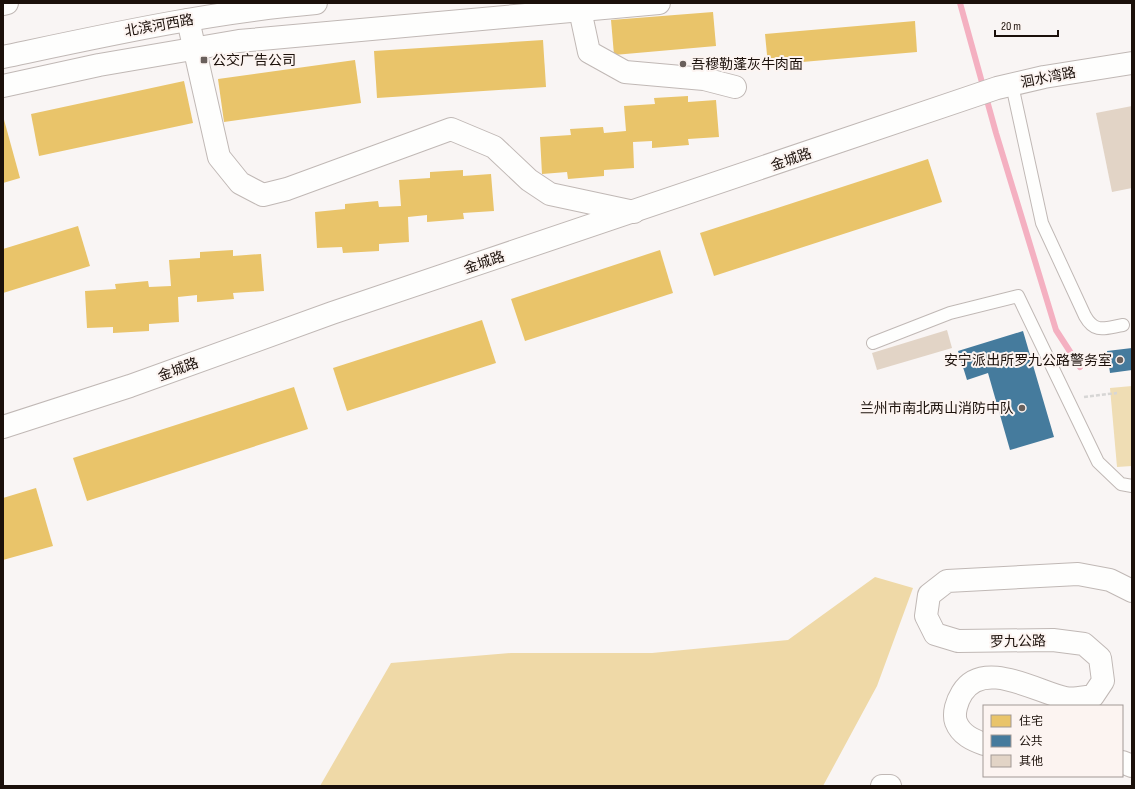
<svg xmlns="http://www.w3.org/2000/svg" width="1135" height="789" viewBox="0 0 1135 789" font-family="'Sofia Sans Condensed','Noto Sans SC',sans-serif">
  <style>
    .green { fill: #efddb4 }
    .forest { fill: #efd9a7 }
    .homes { fill: #e9c46a }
    .public { fill: #457b9d }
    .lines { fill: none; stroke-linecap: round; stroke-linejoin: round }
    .stream { stroke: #f4b0c1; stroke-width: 6 }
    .building { fill: #e2d4c6 }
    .service-casing { stroke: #c0b8b5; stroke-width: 14 }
    .minor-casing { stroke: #c0b8b5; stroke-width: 24 }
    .tertiary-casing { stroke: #c0b8b5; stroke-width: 24 }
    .primary-casing { stroke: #c0b8b5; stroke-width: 24 }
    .path { stroke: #d7d6d5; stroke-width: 2.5; stroke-dasharray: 4 2; stroke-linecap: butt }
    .service { stroke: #fefefd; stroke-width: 12 }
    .minor { stroke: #fefefd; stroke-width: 22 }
    .tertiary { stroke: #fefefd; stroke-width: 22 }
    .primary { stroke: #fefefd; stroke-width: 22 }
    .poi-dot { fill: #69605c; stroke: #fcf4f1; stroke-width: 1.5 }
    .labels { text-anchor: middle; stroke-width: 4; stroke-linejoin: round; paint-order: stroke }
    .street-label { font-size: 14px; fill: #1b100a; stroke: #fcf4f1 }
    .poi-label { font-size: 14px; fill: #1b100a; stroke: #fcf4f1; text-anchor: start }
  </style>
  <rect width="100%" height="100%" fill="#f9f5f4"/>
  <polygon class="green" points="1132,386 1132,466 1117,467 1110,388"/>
  <polygon class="forest" points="875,577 913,588 877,686 823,786 320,786 391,663 511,653 652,653 788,640"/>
  <g class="homes">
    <polygon points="713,12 716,46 614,55 611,20"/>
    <polygon points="915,21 917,52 768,65 765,34"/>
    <polygon points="543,40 546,87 377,98 374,51"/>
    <polygon points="355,60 361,103 224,122 218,79"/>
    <polygon points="184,81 193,123 39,156 31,114"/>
    <polygon points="688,96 688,102 716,100 719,137 688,139 689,145 652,148 652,141 633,142 634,168 604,170 604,176 568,179 567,172 542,174 540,137 571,135 570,129 603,127 604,133 626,131 624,106 655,104 654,98"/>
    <polygon points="3,116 20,178 3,183"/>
    <polygon points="928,159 942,202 714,276 700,233"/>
    <polygon points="463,170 463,176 491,174 494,211 463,213 464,219 427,222 427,215 408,217 409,242 379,244 379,251 343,253 342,247 317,248 315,212 345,209 345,204 378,201 379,207 401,206 399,180 430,178 430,172"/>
    <polygon points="78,226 90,266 3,293 3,249"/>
    <polygon points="233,250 233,256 261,254 264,291 233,293 234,299 197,302 197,295 178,297 179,322 149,324 149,331 113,333 113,327 87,328 85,291 116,289 115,284 148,281 149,287 171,286 169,260 200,258 200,252"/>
    <polygon points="660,250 673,293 525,341 511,299"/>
    <polygon points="482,320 496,363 347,411 333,368"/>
    <polygon points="294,387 308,429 87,501 73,458"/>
    <polygon points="36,488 53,546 3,560 3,498"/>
  </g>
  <g class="public">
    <polygon points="1023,331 1054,437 1010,450 988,373 967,380 958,351"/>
    <polygon points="1132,348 1132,370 1110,373 1107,351"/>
  </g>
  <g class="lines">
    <polyline class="stream" points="960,3 996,133 1056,330 1080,367"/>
  </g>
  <g class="building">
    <polygon points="1132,106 1132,188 1112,192 1096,113"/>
    <polygon points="947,330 952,348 877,370 872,353"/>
  </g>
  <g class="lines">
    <g class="service-casing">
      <g id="service">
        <path d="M1012,85L1042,223L1085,316C1095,334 1105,328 1123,325"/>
        <polyline points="873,343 950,313 1018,296 1098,462 1121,484 1132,486"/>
      </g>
    </g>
    <g class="minor-casing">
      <g id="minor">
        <polyline points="580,10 589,52 625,72 704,79 735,87"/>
        <polyline points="188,20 219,157 240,183 263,195 287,189 451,129 494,147 529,180 550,194 634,212"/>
        <polyline points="3,86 99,65 239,41 659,3"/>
      </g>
    </g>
    <g class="tertiary-casing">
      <g id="tertiary">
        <polyline points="3,427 130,386 332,313 997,88 1044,77 1132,63"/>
        <path d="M984,744C973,740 961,735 956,722C953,713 957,701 962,693C983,658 1037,692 1065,698C1073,700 1084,697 1093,696L1103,681L1100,658L1084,644L1053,640L958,641L935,634L926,616L929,595L947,581L1078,574L1110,580L1132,591"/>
        <polyline points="1122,762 1132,766"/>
        <polyline points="882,786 890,786"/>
      </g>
    </g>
    <g class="primary-casing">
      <g id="primary">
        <polyline points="3,4 7,3"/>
        <path d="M3,57C107,35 210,12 316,3"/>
      </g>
    </g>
    <polyline class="path" points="1084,397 1117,393"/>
    <use href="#service" class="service"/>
    <use href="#minor" class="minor"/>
    <use href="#tertiary" class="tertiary"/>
    <use href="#primary" class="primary"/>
  </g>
  <g class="poi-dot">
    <rect x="200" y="56" width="8" height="8" rx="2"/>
    <circle cx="683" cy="64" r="4"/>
    <circle cx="1120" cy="360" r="4"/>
    <circle cx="1022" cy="408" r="4"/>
  </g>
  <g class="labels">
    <g class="street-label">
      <text transform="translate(159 25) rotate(-10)" y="5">北滨河西路</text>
      <text transform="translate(1048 77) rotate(-11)" y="5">洄水湾路</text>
      <text transform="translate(791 159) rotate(-19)" y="5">金城路</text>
      <text transform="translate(484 262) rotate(-19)" y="5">金城路</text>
      <text transform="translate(178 369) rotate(-20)" y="5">金城路</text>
      <text transform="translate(1018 641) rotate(-1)" y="5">罗九公路</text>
    </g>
    <g class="poi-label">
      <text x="212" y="65">公交广告公司</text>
      <text x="691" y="69">吾穆勒蓬灰牛肉面</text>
      <text x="1112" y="365" text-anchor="end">安宁派出所罗九公路警务室</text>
      <text x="1014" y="413" text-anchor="end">兰州市南北两山消防中队</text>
    </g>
  </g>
  <rect width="1135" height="789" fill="none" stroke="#1b100a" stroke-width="8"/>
  <rect x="983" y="705" width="140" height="72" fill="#fcf4f1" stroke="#a29995"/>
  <rect x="991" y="715" width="20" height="12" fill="#e9c46a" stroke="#a29995"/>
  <text x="1019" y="725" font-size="12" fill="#1b100a">住宅</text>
  <rect x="991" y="735" width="20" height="12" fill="#457b9d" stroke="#a29995"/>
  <text x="1019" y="745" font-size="12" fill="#1b100a">公共</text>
  <rect x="991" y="755" width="20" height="12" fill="#e2d4c6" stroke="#a29995"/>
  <text x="1019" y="765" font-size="12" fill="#1b100a">其他</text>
  <path d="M995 30v6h63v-6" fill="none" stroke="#1b100a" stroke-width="2"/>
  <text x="1001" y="30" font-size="12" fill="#1b100a" stroke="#fcf4f1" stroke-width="3" paint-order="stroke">20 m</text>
</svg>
